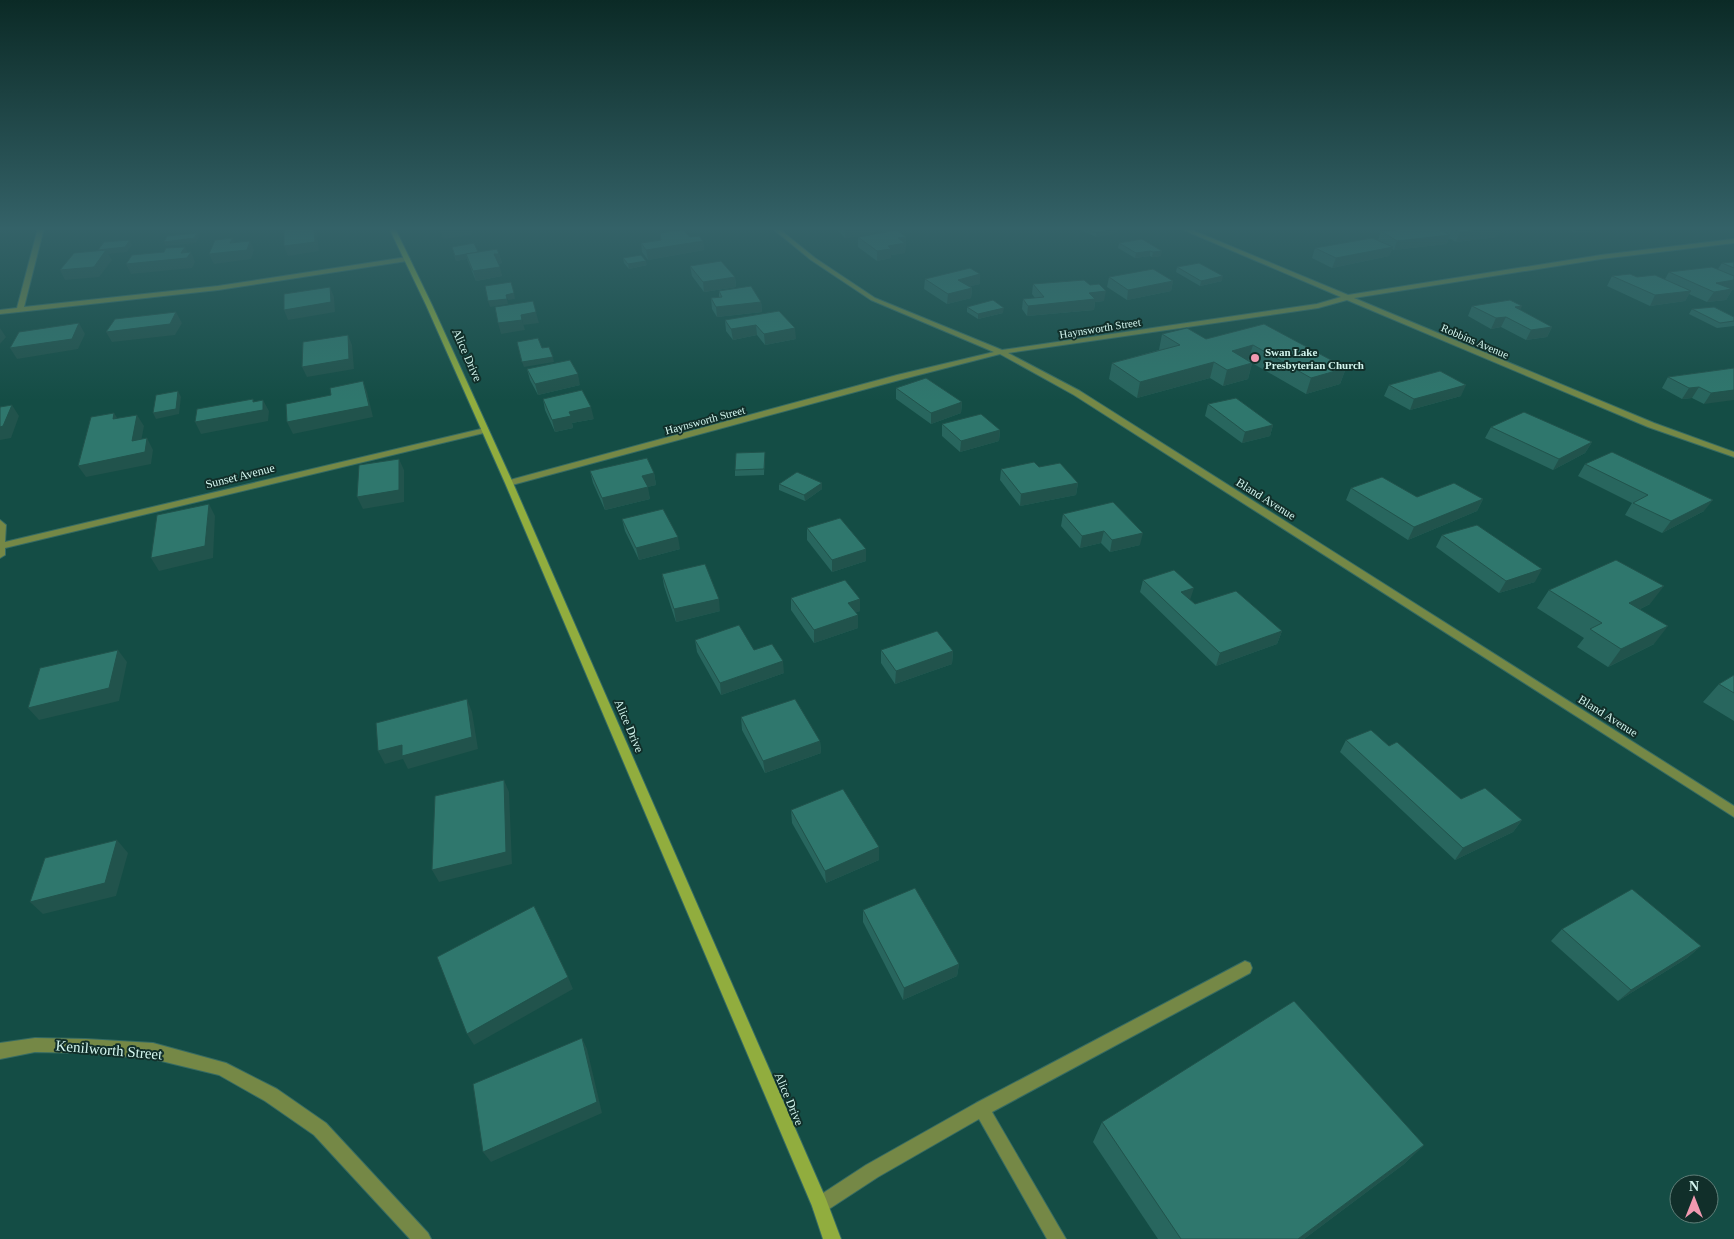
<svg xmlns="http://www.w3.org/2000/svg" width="1734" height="1239" viewBox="0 0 1734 1239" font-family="Georgia,serif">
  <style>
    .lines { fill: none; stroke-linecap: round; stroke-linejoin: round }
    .lane-casing { stroke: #366b63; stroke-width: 2 }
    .street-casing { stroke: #366b63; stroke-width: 2 }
    .secondary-casing { stroke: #366b63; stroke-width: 2 }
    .lane { fill: #758846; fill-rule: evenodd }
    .street { fill: #758846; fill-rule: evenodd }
    .secondary { fill: #91ad3e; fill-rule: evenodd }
    .wall { fill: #28665e }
    .shaded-wall { fill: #21534c }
    .building { fill: #2f776d; stroke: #21534c }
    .poi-dot { fill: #f19ab1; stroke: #112f2a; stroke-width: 2 }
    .labels { text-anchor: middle; stroke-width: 4; stroke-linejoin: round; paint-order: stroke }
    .far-street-label { font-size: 11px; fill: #d3f5ee; stroke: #112f2a }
    .far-poi-label { font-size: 11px; font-weight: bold; fill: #d3f5ee; stroke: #112f2a; text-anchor: start }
    .street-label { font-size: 12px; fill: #d3f5ee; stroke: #112f2a }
    .near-street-label { font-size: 15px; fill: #d3f5ee; stroke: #112f2a }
  </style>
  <rect width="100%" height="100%" fill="#144d45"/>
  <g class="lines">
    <g class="lane-casing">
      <polygon id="lane" points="1245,961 1250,963 1252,968 1250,973 992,1112 1066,1239 1047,1239 979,1119 878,1177 826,1211 820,1213 814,1211 812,1205 814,1199 866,1165 976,1103"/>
    </g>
    <g class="street-casing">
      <g id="street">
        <polygon points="38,228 44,228 24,307 218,286 407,257 410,259 407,261 218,290 0,314 0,310 17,308"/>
        <polygon points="772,228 778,228 815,258 875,298 1002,350 1317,304 1341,297 1179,228 1187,228 1348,295 1601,255 1734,239 1734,243 1601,259 1354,298 1654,423 1734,452 1734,457 1648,427 1347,300 1318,308 1008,353 1080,391 1734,806 1734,817 1074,395 1000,354 903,379 512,485 506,485 506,481 897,375 994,352 871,300 811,260"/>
        <polygon points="485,428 488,428 488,432 5,548 5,555 0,558 0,520 6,525 5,542"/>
        <polygon points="35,1038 86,1039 153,1043 226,1063 277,1089 326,1123 428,1233 431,1239 410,1239 314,1135 265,1101 219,1075 153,1059 86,1053 35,1052 0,1059 0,1043"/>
      </g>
    </g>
    <g class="secondary-casing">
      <polygon id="secondary" points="389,228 395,228 432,305 513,483 826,1199 841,1239 823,1239 812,1206 505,483 426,305"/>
    </g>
    <use href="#lane" class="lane"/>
    <use href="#street" class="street"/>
    <use href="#secondary" class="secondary"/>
  </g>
  <g class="wall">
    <polygon points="836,228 874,228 874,234 906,237 905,253 891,255 891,258 877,261 858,247 858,237 868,235 845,238"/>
    <polygon points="1077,228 1117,228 1116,233 1096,237"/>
    <polygon points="1389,228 1436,228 1439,229 1439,228 1501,228 1497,237 1456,242 1449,238 1446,244 1394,250 1392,249 1389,256 1332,268 1312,258 1315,248 1378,240 1381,231 1388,231"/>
    <polygon points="1563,228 1623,228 1575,233"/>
    <polygon points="660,233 690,237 703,241 704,250 648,260 642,252 641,243 660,240"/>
    <polygon points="1142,239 1161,256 1152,257 1150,256 1135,258 1118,248 1119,243"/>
    <polygon points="452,247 478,252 499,254 502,263 498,264 502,276 476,281 467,259 456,261"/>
    <polygon points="623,258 647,265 629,269 624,263"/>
    <polygon points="1734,262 1734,290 1732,290 1726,300 1707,302 1689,294 1685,301 1650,306 1607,286 1612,276 1665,279 1669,272 1718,269 1722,263"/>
    <polygon points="690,266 735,277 736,287 704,292 692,276"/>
    <polygon points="1177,267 1222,281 1200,286 1176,272"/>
    <polygon points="1109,277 1173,281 1171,291 1127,300 1107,287"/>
    <polygon points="925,279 980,284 970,286 972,288 971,298 947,304 924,289"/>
    <polygon points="1033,284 1104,301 1095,302 1094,310 1027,316 1022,309 1023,299 1035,298 1032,294"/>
    <polygon points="719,291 761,302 762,312 717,317 712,309 711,298 719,297"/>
    <polygon points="1472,306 1520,310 1552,327 1547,337 1526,340 1501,327 1491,329 1468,316"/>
    <polygon points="967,307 1003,313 978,319 967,312"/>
    <polygon points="1692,309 1734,317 1734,326 1717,328 1689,314"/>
    <polygon points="779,311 796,339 765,345 757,335 733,340 726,331 725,320"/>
    <polygon points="1264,324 1346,368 1340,384 1306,394 1252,363 1248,379 1223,386 1210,378 1137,398 1109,379 1112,363 1159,350 1162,334 1206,339"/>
    <polygon points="1734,368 1704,404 1692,398 1682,399 1662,388 1668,377"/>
    <polygon points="527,369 580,385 538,395 530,380"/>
    <polygon points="1389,385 1461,396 1410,410 1384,396"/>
    <polygon points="896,388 962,402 961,413 931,424 896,399"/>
    <polygon points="543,399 594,419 572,423 573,428 555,432 545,410"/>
    <polygon points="1208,404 1273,425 1270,436 1242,443 1205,416"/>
    <polygon points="942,424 1000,430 999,441 960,452 942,436"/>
    <polygon points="1491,427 1592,442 1585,453 1553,470 1485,438"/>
    <polygon points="765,452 764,475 735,476 735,470"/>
    <polygon points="1585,464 1704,511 1662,533 1625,515 1632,503 1578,476"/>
    <polygon points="1039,467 1078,483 1076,495 1020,506 1000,480 1001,469"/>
    <polygon points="590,471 654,473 656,485 647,487 650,499 605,510 593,483"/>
    <polygon points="779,484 822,489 805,501 779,490"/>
    <polygon points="1351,488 1417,497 1483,499 1477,511 1408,540 1346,500"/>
    <polygon points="1063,514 1140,545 1110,552 1101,543 1080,548 1061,526"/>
    <polygon points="622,519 680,549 639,560 625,531"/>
    <polygon points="807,528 866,549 866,561 832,572 807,540"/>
    <polygon points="1442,535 1535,582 1499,593 1436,547"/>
    <polygon points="662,574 720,611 676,622 664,586"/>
    <polygon points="1143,580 1190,600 1195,604 1282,631 1277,644 1216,666 1140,592"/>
    <polygon points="1549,590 1650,604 1640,609 1654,644 1608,667 1577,647 1584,638 1537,608"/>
    <polygon points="791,598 860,599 860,611 856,612 858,628 814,643 791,610"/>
    <polygon points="695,640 754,650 784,673 721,695 697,652"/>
    <polygon points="881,650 953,651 952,664 895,684 881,663"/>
    <polygon points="1734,675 1734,721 1703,702 1719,684"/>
    <polygon points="741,717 820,741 821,753 765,773 742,730"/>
    <polygon points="1346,740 1389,746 1461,799 1522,820 1513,832 1455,860 1340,752"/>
    <polygon points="791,810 879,860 826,883 792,823"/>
    <polygon points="863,910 959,964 957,976 903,1000 863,922"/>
    <polygon points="1562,929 1701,946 1687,958 1618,1001 1551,941"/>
    <polygon points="1102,1122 1424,1145 1404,1164 1304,1239 1158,1239 1093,1142"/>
  </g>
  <g class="shaded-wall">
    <polygon points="314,228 315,228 317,234 319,251 288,256 284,246"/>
    <polygon points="456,228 472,228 472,235 443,239 440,230"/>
    <polygon points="855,228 874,228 874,235 845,238 845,229"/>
    <polygon points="1117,228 1116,233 1096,237 1096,233"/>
    <polygon points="1501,228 1497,237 1456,242 1460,232"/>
    <polygon points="1577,228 1623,228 1575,233"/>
    <polygon points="197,233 199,237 196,243 166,246 164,242"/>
    <polygon points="1450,235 1446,244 1394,250 1397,241"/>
    <polygon points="906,237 905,253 891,255 891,258 877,261 877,251 888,246 898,238"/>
    <polygon points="233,238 237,247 250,241 254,250 251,259 214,264 209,254 230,243"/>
    <polygon points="130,240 132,245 127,252 108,254 112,260 99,277 65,280 60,270 101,255 98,250"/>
    <polygon points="703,241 704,250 648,260 646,250"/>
    <polygon points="185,247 189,255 191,252 195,262 192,268 131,274 126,264 181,253"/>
    <polygon points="1393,247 1389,256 1332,268 1336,258"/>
    <polygon points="1150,251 1150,256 1135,258 1136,253"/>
    <polygon points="1162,251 1161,256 1152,257 1153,252"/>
    <polygon points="466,254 467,259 456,261 455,256"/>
    <polygon points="494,254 499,254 502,263 497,264"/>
    <polygon points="646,261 647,265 629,269 628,264"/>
    <polygon points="500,267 502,276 476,281 473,271"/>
    <polygon points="980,274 980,284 958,289 958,280"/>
    <polygon points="1223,276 1222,281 1200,286 1201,281"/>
    <polygon points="735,277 736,287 704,292 703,282"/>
    <polygon points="1734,280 1734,290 1732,290 1726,300 1707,302 1714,292 1716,283"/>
    <polygon points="1173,281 1171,291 1127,300 1128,290"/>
    <polygon points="330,287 334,297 335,312 288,320 284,310"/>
    <polygon points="972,288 971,298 947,304 948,294"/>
    <polygon points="1106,291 1104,301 1095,302 1094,310 1027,316 1028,306 1089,293"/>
    <polygon points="1691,291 1685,301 1650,306 1655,295"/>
    <polygon points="514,293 515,299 508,300 506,295"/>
    <polygon points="507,299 508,304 490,307 488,301"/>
    <polygon points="761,302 762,312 717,317 716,307"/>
    <polygon points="1522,306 1517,316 1515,307"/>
    <polygon points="1004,308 1003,313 978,319 978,314"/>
    <polygon points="176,312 182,323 175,335 112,342 106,332"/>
    <polygon points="536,312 539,323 523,325 521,315"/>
    <polygon points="1506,317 1501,327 1491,329 1496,318"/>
    <polygon points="522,320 525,330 501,334 498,323"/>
    <polygon points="79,323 85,334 78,349 17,359 10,348"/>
    <polygon points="756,325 757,335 733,340 731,329"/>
    <polygon points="1552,327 1547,337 1526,340 1531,330"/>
    <polygon points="0,328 6,337 0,344"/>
    <polygon points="795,328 796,339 765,345 764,334"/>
    <polygon points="348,335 352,345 354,369 307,377 302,367"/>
    <polygon points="1253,345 1248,361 1232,351"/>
    <polygon points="553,357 554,362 524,367 522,362"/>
    <polygon points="1214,362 1210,378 1137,398 1140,382"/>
    <polygon points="1252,363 1248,379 1223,386 1227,370"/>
    <polygon points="1346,368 1340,384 1306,394 1311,378"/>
    <polygon points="578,374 580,385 538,395 535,384"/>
    <polygon points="363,381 367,392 373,417 293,434 287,422"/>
    <polygon points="1466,385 1461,396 1410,410 1414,399"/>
    <polygon points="1699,387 1692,398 1682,399 1689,388"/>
    <polygon points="1734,390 1734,400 1704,404 1711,393"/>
    <polygon points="178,391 181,397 179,414 156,419 153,413"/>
    <polygon points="253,399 259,410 263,400 269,411 268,421 201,434 195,422 253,402"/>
    <polygon points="962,402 961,413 931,424 931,413"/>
    <polygon points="12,405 19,416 11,438 0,440 0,427"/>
    <polygon points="591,407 594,419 572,423 573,428 555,432 552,420 569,412"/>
    <polygon points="114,413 121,424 113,419"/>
    <polygon points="137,415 144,426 139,453 132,441"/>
    <polygon points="1273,425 1270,436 1242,443 1245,432"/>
    <polygon points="1000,430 999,441 960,452 961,441"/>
    <polygon points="147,438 153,450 151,464 86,477 78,466"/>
    <polygon points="1592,442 1585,453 1553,470 1559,459"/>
    <polygon points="399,459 404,470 404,502 363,509 357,497"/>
    <polygon points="654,473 656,485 644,488 642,476"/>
    <polygon points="822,483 822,489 805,501 804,495"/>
    <polygon points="1078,483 1076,495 1020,506 1021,494"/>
    <polygon points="648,487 650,499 605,510 602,498"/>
    <polygon points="1483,499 1477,511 1408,540 1414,527"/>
    <polygon points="1713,500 1704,511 1662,533 1671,521"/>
    <polygon points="209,504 215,516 213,558 159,571 151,558"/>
    <polygon points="1104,531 1101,543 1080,548 1082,536"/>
    <polygon points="1143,533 1140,545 1110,552 1112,540"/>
    <polygon points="678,537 680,549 639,560 636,548"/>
    <polygon points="866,549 866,561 832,572 832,560"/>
    <polygon points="1542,569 1535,582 1499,593 1506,581"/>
    <polygon points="1664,586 1650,604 1616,621 1629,603"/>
    <polygon points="1194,588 1190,600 1181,592"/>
    <polygon points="719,599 720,611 676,622 674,609"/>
    <polygon points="860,599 860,611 848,615 848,603"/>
    <polygon points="858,615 858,628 814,643 814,630"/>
    <polygon points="1668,626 1654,644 1608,667 1621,649"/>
    <polygon points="1282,631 1277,644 1216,666 1220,653"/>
    <polygon points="118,650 127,662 119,701 39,720 28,708"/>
    <polygon points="953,651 952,664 895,684 896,671"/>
    <polygon points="783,661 784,673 721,695 720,683"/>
    <polygon points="467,699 472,712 478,749 408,769 403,759 385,764 378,751"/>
    <polygon points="820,741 821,753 765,773 763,761"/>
    <polygon points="504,780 509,792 512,864 439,882 432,870"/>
    <polygon points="1522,820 1513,832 1455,860 1463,848"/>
    <polygon points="117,840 128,853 116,896 43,914 30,902"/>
    <polygon points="879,847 879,860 826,883 825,871"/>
    <polygon points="1701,946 1687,958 1618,1001 1631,990"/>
    <polygon points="959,964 957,976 903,1000 904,988"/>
    <polygon points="568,977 573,989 474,1045 467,1034"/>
    <polygon points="582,1038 587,1049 602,1113 491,1162 483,1152"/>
    <polygon points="1424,1145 1404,1164 1304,1239 1298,1239"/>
  </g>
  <g class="building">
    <polygon points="290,228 314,228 315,242 284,246 284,229"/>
    <polygon points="440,228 456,228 440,230"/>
    <polygon points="1087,228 1117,228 1096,233"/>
    <polygon points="1392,228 1436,228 1450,235 1397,241 1381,231 1396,230"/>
    <polygon points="1451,228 1499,228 1460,232"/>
    <polygon points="683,230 690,237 699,236 703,241 646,250 641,243 661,240 660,233"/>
    <polygon points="897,230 906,237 898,238 905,243 888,246 891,249 877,251 858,237"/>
    <polygon points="197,233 194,238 164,242 167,236"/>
    <polygon points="233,238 230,243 250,241 247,250 209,254 215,240"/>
    <polygon points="1372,238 1393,247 1336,258 1315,248"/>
    <polygon points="1142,239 1162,251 1153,252 1150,251 1136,253 1119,243"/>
    <polygon points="130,240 125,247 98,250 104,242"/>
    <polygon points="474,243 478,252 455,256 452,247"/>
    <polygon points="185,247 181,253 191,252 187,258 126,264 132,255 164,252 166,248"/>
    <polygon points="497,249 499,254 494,254 500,267 473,271 466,254"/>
    <polygon points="106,250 94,267 60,270 74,253"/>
    <polygon points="641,255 646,261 628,264 623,258"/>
    <polygon points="721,261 735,277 703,282 690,266"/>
    <polygon points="1734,262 1734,268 1722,263"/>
    <polygon points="1199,263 1223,276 1201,281 1177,267"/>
    <polygon points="1712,267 1734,276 1734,280 1716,283 1732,289 1714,292 1669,272"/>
    <polygon points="970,268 980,274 958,280 972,288 948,294 925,279"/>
    <polygon points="1153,269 1173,281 1128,290 1109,277"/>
    <polygon points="1630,274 1637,277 1655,275 1691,291 1655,295 1612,276"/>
    <polygon points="1084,280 1090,285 1099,284 1106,291 1089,293 1095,299 1028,306 1023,299 1044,297 1033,284"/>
    <polygon points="511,282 514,293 506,295 507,299 488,301 485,286"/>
    <polygon points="751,286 761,302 716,307 711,298 722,297 719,291"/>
    <polygon points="330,287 331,302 284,310 284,294"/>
    <polygon points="993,300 1004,308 978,314 967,307"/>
    <polygon points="1510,300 1522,306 1515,307 1552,327 1531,330 1506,317 1496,318 1472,306"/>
    <polygon points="533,301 536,312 521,315 522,320 498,323 495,307"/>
    <polygon points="1714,307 1734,317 1734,321 1720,323 1692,309"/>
    <polygon points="779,311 795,328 764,334 756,325 731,329 725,320"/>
    <polygon points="176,312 170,324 106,332 115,319"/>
    <polygon points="79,323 72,339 10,348 19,332"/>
    <polygon points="1264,324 1346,368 1311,378 1253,345 1232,351 1252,363 1227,370 1214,362 1140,382 1112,363 1180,345 1162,334 1187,328 1206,339"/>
    <polygon points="348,335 349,359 302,367 303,342"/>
    <polygon points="538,338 542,348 549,347 553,357 522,362 517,342"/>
    <polygon points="570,360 578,374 535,384 527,369"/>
    <polygon points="1734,368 1734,390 1711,393 1699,387 1689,388 1668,377"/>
    <polygon points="1440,371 1466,385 1414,399 1389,385"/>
    <polygon points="926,378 962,402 931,413 896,388"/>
    <polygon points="363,381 369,406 287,422 286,404 331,395 330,388"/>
    <polygon points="582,390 591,407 569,412 571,416 552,420 543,399"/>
    <polygon points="178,391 176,409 153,413 156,395"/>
    <polygon points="1236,398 1273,425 1245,432 1208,404"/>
    <polygon points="253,399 253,402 263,400 263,410 195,422 197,409"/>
    <polygon points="12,405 3,426 0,427 0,407"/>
    <polygon points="1524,412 1592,442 1559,459 1491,427"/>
    <polygon points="114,413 113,419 137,415 132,441 147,438 145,452 78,466 91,417"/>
    <polygon points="981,414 1000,430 961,441 942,424"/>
    <polygon points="765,452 764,469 735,470 736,453"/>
    <polygon points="1612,452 1713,500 1671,521 1633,503 1648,495 1585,464"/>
    <polygon points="647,458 654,473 642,476 648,487 602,498 590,471"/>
    <polygon points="399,459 399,490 357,497 359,465"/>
    <polygon points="1034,462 1039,467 1060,463 1078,483 1021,494 1001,469"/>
    <polygon points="797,472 822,483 804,495 779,484"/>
    <polygon points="1382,477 1417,497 1454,483 1483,499 1414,527 1351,488"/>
    <polygon points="1113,502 1143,533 1112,540 1104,531 1082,536 1063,514"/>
    <polygon points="209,504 205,546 151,558 157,515"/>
    <polygon points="663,509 678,537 636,548 622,519"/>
    <polygon points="840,518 866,549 832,560 807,528"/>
    <polygon points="1477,525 1542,569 1506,581 1442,535"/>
    <polygon points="1616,560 1664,586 1629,603 1668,626 1621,649 1590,629 1602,623 1549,590"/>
    <polygon points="705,564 719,599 674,609 662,574"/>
    <polygon points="1174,570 1194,588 1181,592 1195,604 1236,591 1282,631 1220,653 1143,580"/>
    <polygon points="845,580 860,599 848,603 858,615 814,630 791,598"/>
    <polygon points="739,625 754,650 772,644 783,661 720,683 695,640"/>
    <polygon points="937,631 953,651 896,671 881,650"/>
    <polygon points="118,650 109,688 28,708 40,668"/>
    <polygon points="1734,675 1734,693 1719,684"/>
    <polygon points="467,699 472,737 402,756 402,745 378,751 376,723"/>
    <polygon points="795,699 820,741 763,761 741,717"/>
    <polygon points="1371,730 1389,746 1397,742 1461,799 1485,788 1522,820 1463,848 1346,740"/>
    <polygon points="504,780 506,852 432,870 435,796"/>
    <polygon points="843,789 879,847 825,871 791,810"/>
    <polygon points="117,840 105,883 30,902 45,858"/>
    <polygon points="915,888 959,964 904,988 863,910"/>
    <polygon points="1632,889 1701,946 1631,990 1562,929"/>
    <polygon points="534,906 568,977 467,1034 437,957"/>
    <polygon points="1294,1001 1424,1145 1298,1239 1181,1239 1102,1122"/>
    <polygon points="582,1038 597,1102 483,1152 473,1084"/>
  </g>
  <linearGradient id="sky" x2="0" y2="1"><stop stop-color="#0b2a26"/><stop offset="0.57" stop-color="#346268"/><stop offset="1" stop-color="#346268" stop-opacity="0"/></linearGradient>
  <rect width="1734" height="401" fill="url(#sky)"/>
  <circle class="poi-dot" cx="1255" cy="358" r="5"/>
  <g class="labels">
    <g class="far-street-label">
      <text transform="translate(1100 328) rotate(-9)" y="4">Haynsworth Street</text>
      <text transform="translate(1475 341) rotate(23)" y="4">Robbins Avenue</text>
      <text transform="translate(705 420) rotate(-15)" y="4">Haynsworth Street</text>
    </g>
    <g class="far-poi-label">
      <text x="1265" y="356">Swan Lake<tspan x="1265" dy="13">Presbyterian Church</tspan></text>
    </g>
    <g class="street-label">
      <text transform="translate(467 355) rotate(66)" y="4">Alice Drive</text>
      <text transform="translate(240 476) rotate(-14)" y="4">Sunset Avenue</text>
      <text transform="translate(1266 499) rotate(32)" y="4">Bland Avenue</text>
      <text transform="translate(1608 716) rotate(32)" y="4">Bland Avenue</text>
      <text transform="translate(629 726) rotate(67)" y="4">Alice Drive</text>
      <text transform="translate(789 1099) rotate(67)" y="4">Alice Drive</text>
    </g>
    <g class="near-street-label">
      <text transform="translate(109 1050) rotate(5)" y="5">Kenilworth Street</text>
    </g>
  </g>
  <g transform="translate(1694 1199)"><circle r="24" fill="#112f2a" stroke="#5f7e78"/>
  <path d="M0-4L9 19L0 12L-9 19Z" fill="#f19ab1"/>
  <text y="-8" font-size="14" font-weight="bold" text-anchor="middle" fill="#d3f5ee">N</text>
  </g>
</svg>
